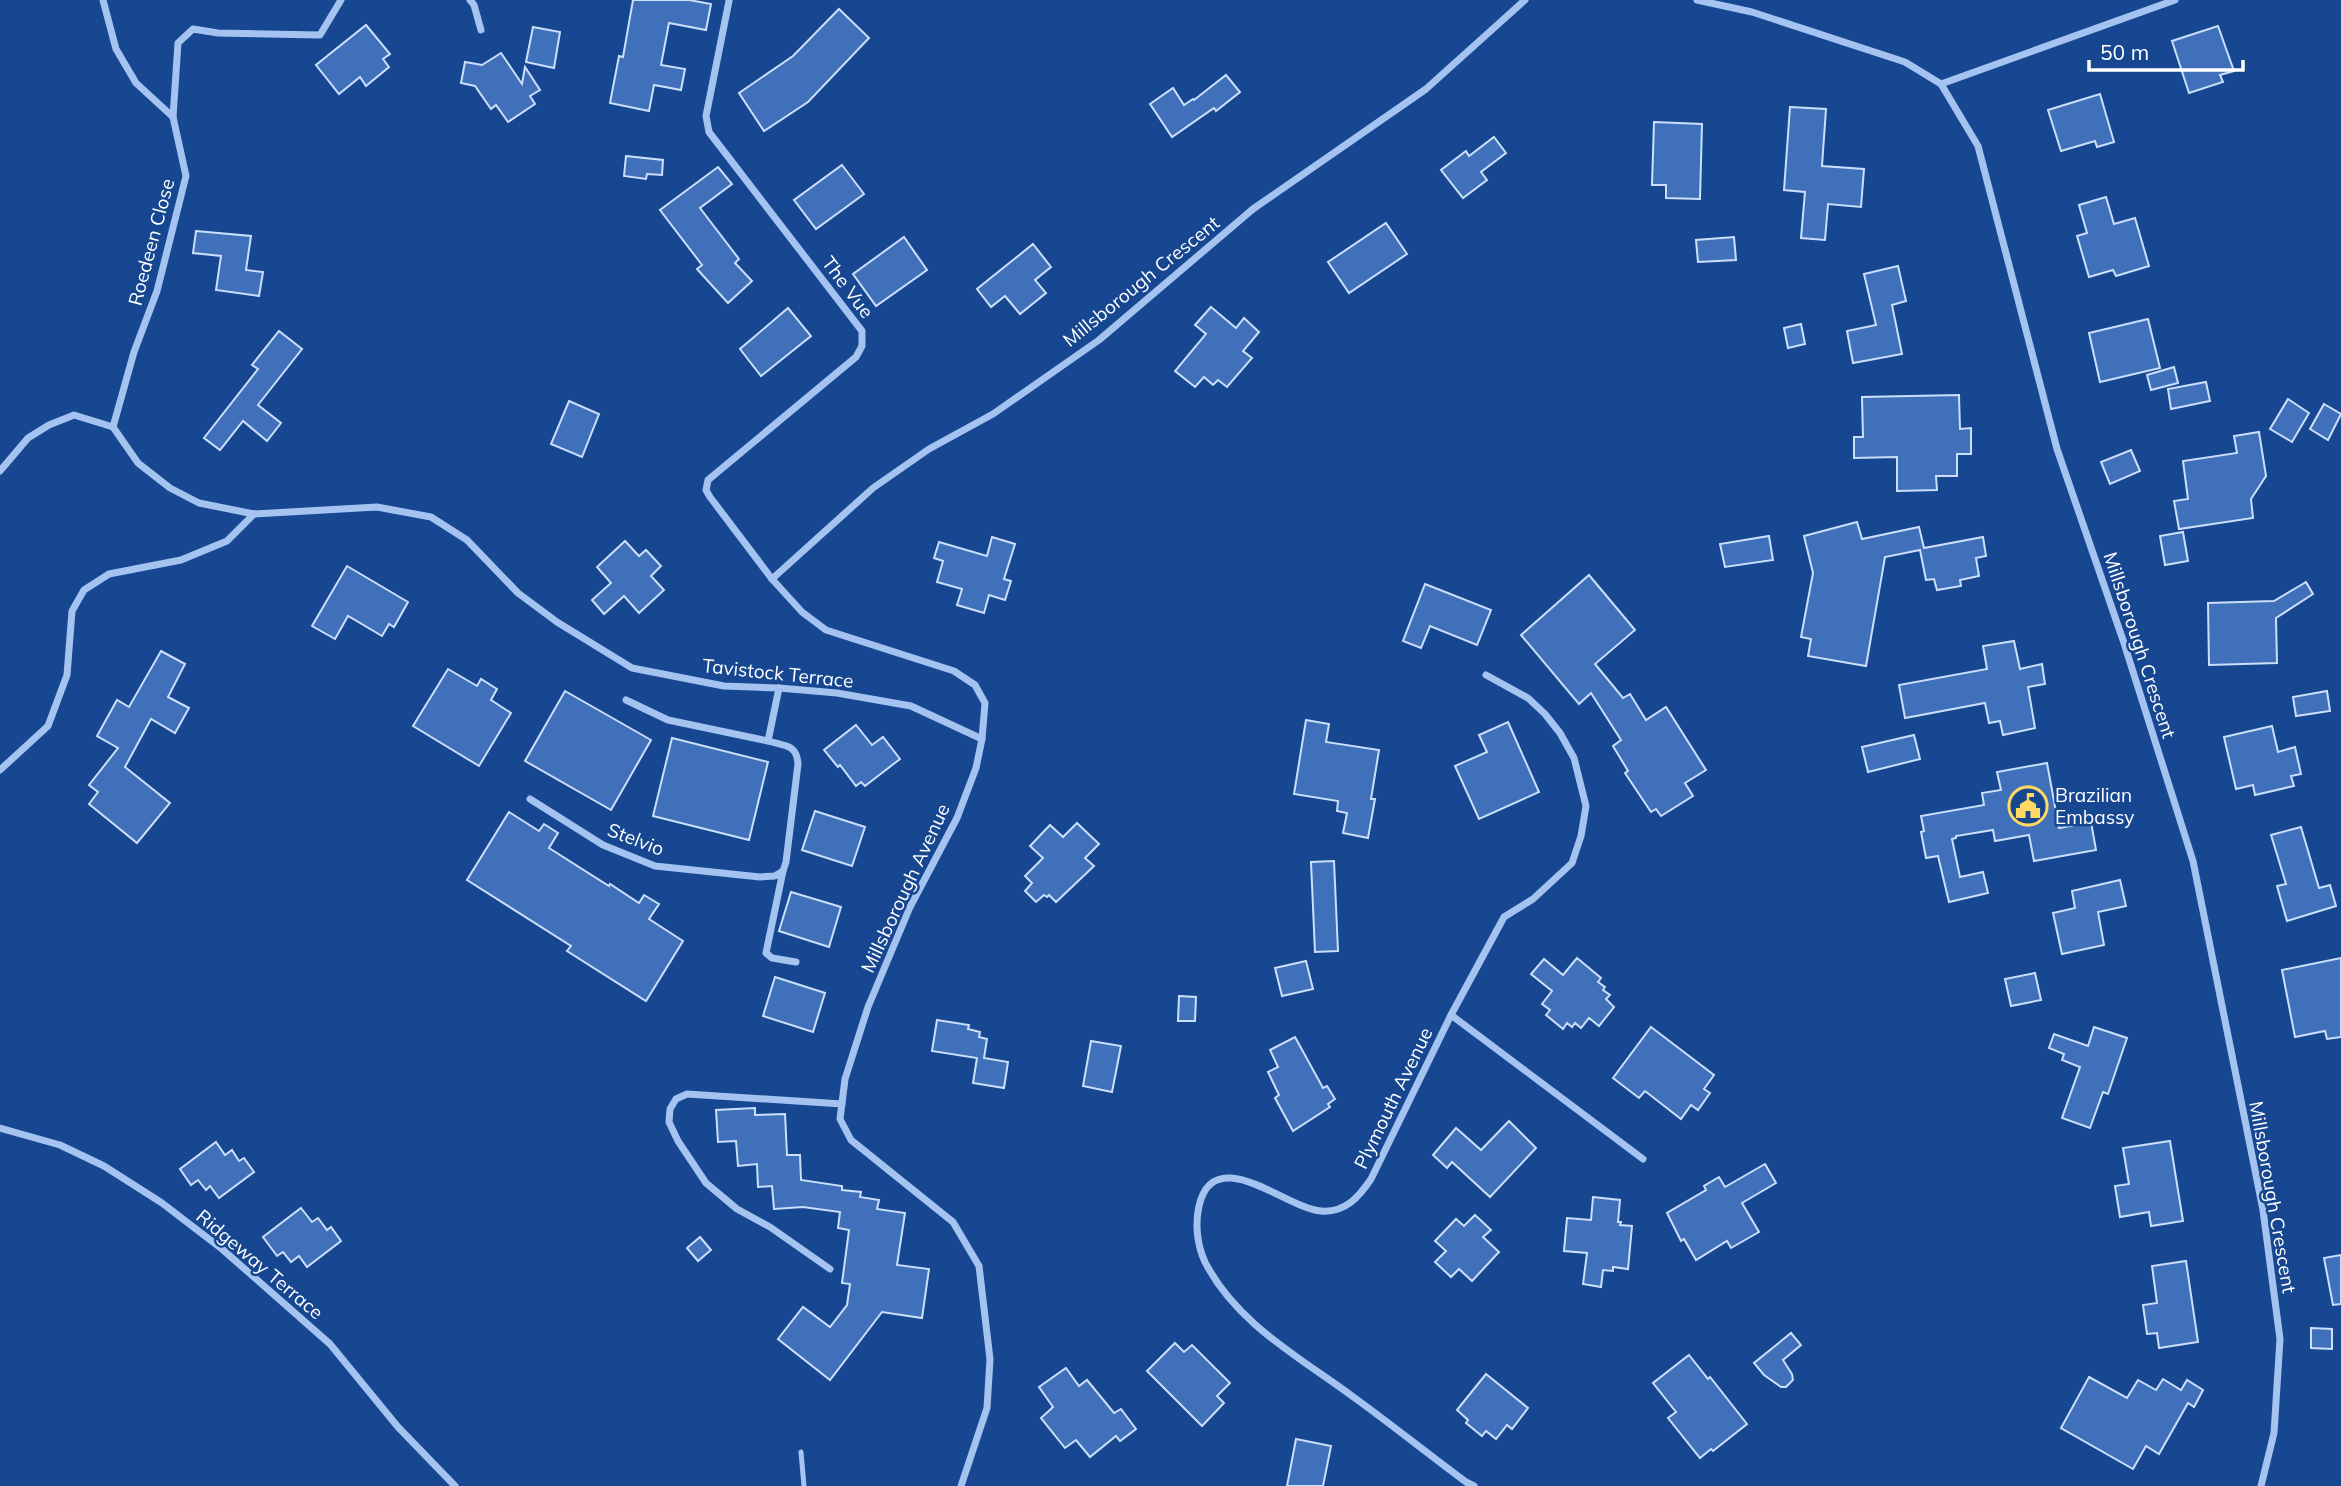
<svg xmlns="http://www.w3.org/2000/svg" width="2341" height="1486" viewBox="0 0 2341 1486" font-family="Mulish,sans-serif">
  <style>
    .building { fill: #3f70b9; stroke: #cbdffb; stroke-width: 2 }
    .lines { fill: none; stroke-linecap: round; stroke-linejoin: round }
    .lane { stroke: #a4c3f0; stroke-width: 5 }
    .street { stroke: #a4c3f0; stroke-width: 7 }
    .labels { text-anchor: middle; stroke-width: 5; stroke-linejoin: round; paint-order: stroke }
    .street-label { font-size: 19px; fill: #fff; stroke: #174791 }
    .poi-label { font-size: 19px; fill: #fff; stroke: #174791; text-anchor: start }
  </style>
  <rect width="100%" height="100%" fill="#174791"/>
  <g class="building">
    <polygon points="633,0 689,0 711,4 706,30 669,23 661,65 685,69 681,90 654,85 649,111 610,103 619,56 623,57"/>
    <polygon points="839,9 869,38 808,102 764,131 739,93 793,56"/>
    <polygon points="366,25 390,54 383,59 389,67 366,86 360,77 339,94 316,65"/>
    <polygon points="2218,26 2234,71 2220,75 2223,82 2189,93 2172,41"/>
    <polygon points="533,27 560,32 554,68 526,62"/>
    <polygon points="501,53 522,84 525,67 540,90 530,96 535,104 508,122 496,105 491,109 475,86 461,83 465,62 482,65"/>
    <polygon points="1226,75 1240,92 1216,111 1214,108 1172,137 1150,104 1173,88 1184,105 1193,99 1194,100"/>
    <polygon points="2100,94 2114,142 2097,147 2095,141 2061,151 2048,110"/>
    <polygon points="1790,107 1826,109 1822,166 1864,169 1861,207 1828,204 1825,240 1801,238 1805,192 1784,190"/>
    <polygon points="1654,122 1702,124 1700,199 1666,198 1666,185 1652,185"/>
    <polygon points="1494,137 1506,153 1481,172 1487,180 1463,198 1441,170 1466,151 1469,156"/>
    <polygon points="626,156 663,160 662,175 647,174 646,179 624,176"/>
    <polygon points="842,165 864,194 816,229 794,200"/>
    <polygon points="718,167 732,184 700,208 739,259 735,263 752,281 728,303 697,269 702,265 660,210"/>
    <polygon points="2106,197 2114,224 2135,218 2149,266 2116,276 2113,270 2089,277 2077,236 2087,233 2079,205"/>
    <polygon points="1386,223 1407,254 1349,293 1328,262"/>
    <polygon points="196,231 251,236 246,270 263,272 259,296 216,290 221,256 193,253"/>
    <polygon points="904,237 927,270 876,306 853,274"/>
    <polygon points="1734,237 1736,260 1698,262 1696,240"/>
    <polygon points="1033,244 1051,267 1035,280 1046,293 1020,314 1005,296 991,307 977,289"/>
    <polygon points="1898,266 1906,301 1892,305 1902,354 1853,363 1847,331 1876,325 1864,274"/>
    <polygon points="1211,307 1236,328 1244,318 1259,332 1243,351 1252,358 1227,387 1218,380 1213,385 1204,377 1195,387 1175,371 1206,334 1195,325"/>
    <polygon points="788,308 811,336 761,376 740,349"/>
    <polygon points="2148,319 2160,368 2100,382 2089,333"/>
    <polygon points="1801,324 1805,344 1788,348 1784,328"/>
    <polygon points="279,331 302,349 258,405 281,423 267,441 243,421 220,450 204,438 258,369 252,365"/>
    <polygon points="2174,367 2178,383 2151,390 2147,375"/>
    <polygon points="2206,382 2210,401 2171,409 2168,389"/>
    <polygon points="1959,395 1960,429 1971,428 1971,454 1957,454 1957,476 1936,476 1937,490 1897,491 1897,457 1854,458 1854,437 1863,437 1862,397"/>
    <polygon points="2288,399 2309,413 2292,442 2270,429"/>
    <polygon points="569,401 599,414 582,457 551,444"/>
    <polygon points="2324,404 2341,414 2328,440 2310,429"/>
    <polygon points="2259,432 2266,476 2251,499 2253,518 2179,529 2174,501 2188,499 2183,461 2237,453 2234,436"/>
    <polygon points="2131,450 2140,471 2110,484 2101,462"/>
    <polygon points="1857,522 1862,539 1919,527 1924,548 1983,537 1986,556 1976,558 1979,576 1960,580 1961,586 1937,590 1934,579 1926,580 1920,550 1885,557 1866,666 1808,656 1811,639 1801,637 1813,573 1804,536"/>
    <polygon points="2183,532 2188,561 2165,565 2160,536"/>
    <polygon points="1769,536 1773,560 1725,567 1720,544"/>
    <polygon points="992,537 1015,544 1004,579 1011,581 1005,600 989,595 984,613 957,605 962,589 937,582 943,561 934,558 939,542 987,556"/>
    <polygon points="625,541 639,556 646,550 661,566 651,576 664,590 639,613 624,596 604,614 592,600 611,583 597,567"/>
    <polygon points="347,566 408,602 394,627 389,624 382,636 348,616 335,639 312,626"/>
    <polygon points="1589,575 1635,630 1595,664 1623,698 1630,694 1646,720 1666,707 1706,770 1685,783 1693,796 1661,816 1656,809 1651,812 1625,773 1628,771 1613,746 1621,740 1591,693 1579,704 1521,635"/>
    <polygon points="2306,582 2313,594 2276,618 2277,663 2209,665 2208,603 2274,601"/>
    <polygon points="1425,584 1491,610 1477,645 1430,626 1421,648 1403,641"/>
    <polygon points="2014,641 2020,669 2042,664 2045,684 2028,687 2035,728 2003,735 2000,721 1989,723 1985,703 1905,718 1899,685 1987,669 1983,646"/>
    <polygon points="161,651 185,664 168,697 189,708 175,733 151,719 125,767 170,803 137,843 89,804 98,792 89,785 118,748 97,736 117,700 129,707"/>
    <polygon points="448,669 477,686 481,679 497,689 491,700 511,713 479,766 413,726"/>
    <polygon points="565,691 651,740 611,810 525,761"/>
    <polygon points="2327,691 2330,711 2296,716 2293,697"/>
    <polygon points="1306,720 1329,724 1326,742 1379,750 1371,799 1375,799 1368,838 1343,833 1347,813 1337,811 1338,801 1294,794"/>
    <polygon points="1508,722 1539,792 1479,819 1455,766 1487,752 1479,735"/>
    <polygon points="856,725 872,745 883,737 900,759 865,786 861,782 856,786 840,765 838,767 824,750"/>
    <polygon points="2272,726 2278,752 2295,747 2301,774 2291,776 2294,786 2255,795 2253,785 2236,789 2224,737"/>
    <polygon points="1914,735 1920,759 1868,772 1862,747"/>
    <polygon points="672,738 768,762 749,840 653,816"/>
    <polygon points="2047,763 2059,828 2091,822 2096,850 2034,861 2029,835 1995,841 1993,830 1956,836 1956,838 1952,839 1960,877 1983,872 1988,893 1949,902 1938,856 1926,858 1921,832 1924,831 1921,816 1984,805 1982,793 2001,790 1997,772"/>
    <polygon points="815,811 865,827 852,866 802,850"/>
    <polygon points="509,812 539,831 544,824 558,833 549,848 609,886 610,884 639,903 644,895 659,904 649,919 683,941 646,1001 567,951 571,946 467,880"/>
    <polygon points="1077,823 1099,844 1085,858 1094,866 1056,902 1049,895 1047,897 1044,895 1036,902 1025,891 1032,883 1025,876 1043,858 1030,846 1050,825 1063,837"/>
    <polygon points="2301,827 2319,888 2330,885 2336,906 2287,921 2277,886 2286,884 2271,835"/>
    <polygon points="1334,861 1338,951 1315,952 1311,862"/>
    <polygon points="2120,880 2126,906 2098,912 2104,945 2062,954 2053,913 2075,908 2072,891"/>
    <polygon points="791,892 841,907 829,947 779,931"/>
    <polygon points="1577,958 1601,978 1598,982 1605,987 1603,990 1610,995 1606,999 1614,1007 1599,1026 1589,1018 1581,1028 1575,1023 1572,1027 1567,1023 1563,1029 1546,1015 1550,1010 1542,1004 1552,991 1531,974 1544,959 1563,975"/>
    <polygon points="2341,958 2341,1037 2327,1039 2325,1031 2295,1037 2282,970"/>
    <polygon points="1306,961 1313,989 1282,996 1275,968"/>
    <polygon points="2035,973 2041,1000 2011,1006 2005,979"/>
    <polygon points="775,977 825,993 813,1032 763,1016"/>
    <polygon points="1179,996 1196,997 1195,1021 1178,1021"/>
    <polygon points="937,1020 969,1025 968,1029 980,1032 979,1037 987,1039 984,1058 1008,1062 1004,1088 973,1083 977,1058 932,1051"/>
    <polygon points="1651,1027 1714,1075 1704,1089 1710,1093 1698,1110 1691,1105 1681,1119 1645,1091 1639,1098 1613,1078"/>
    <polygon points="2094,1027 2127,1038 2108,1094 2103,1092 2090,1128 2062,1118 2080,1067 2062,1060 2064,1054 2049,1048 2054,1034 2088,1046"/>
    <polygon points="1295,1037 1323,1088 1327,1086 1335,1099 1328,1104 1330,1107 1293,1131 1275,1098 1279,1095 1268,1072 1278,1067 1270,1050"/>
    <polygon points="1091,1041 1121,1046 1112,1092 1083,1086"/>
    <polygon points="755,1108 755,1115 785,1114 787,1155 800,1155 801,1180 842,1186 842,1190 861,1192 860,1197 879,1200 877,1209 905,1213 897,1265 929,1269 922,1318 882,1312 830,1380 778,1339 803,1307 830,1327 847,1305 850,1284 842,1283 849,1230 838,1228 840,1212 803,1207 774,1209 772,1186 758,1187 757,1164 738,1166 736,1141 718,1142 716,1110"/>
    <polygon points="1509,1121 1536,1148 1490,1197 1452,1162 1447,1168 1433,1155 1456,1128 1481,1150"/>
    <polygon points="2170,1141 2183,1221 2151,1226 2149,1212 2120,1217 2115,1186 2129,1184 2123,1148"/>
    <polygon points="216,1142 225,1155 232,1150 239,1161 244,1158 254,1172 219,1198 210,1186 206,1190 198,1180 191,1185 180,1169"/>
    <polygon points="1765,1164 1776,1183 1742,1203 1759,1232 1731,1248 1727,1241 1696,1260 1684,1239 1681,1241 1667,1213 1706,1190 1704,1186 1719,1177 1725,1187"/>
    <polygon points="1593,1197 1620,1200 1618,1222 1621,1222 1620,1225 1632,1226 1628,1269 1613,1267 1613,1271 1603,1270 1601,1287 1583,1284 1587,1253 1564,1251 1567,1218 1591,1220"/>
    <polygon points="301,1208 312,1222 318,1218 327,1230 331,1227 341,1241 307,1267 299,1256 291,1262 283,1252 277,1256 263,1237"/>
    <polygon points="1475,1215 1491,1230 1483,1237 1499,1252 1472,1281 1459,1269 1451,1277 1435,1262 1446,1251 1435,1241 1456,1219 1464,1226"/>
    <polygon points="700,1237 711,1250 698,1261 687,1248"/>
    <polygon points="2341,1255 2341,1304 2333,1305 2324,1258"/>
    <polygon points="2186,1261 2198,1342 2159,1348 2157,1333 2147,1334 2143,1305 2157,1303 2152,1266"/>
    <polygon points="2311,1328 2332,1329 2332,1349 2311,1348"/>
    <polygon points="1791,1333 1801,1345 1783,1360 1792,1374 1793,1380 1786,1387 1781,1387 1764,1375 1754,1363"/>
    <polygon points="1175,1343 1184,1352 1192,1345 1230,1383 1217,1396 1224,1403 1202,1426 1147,1371"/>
    <polygon points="1689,1355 1708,1379 1710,1377 1747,1424 1713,1451 1711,1449 1700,1458 1668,1418 1676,1412 1653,1383"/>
    <polygon points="1066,1368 1079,1386 1087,1380 1114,1413 1121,1409 1136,1429 1120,1441 1116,1436 1090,1457 1076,1440 1065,1448 1041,1418 1053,1407 1039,1387"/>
    <polygon points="1486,1374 1528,1408 1512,1429 1507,1425 1496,1439 1486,1431 1482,1436 1466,1423 1468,1420 1457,1410"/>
    <polygon points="2089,1377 2127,1398 2138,1380 2156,1390 2163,1379 2181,1390 2187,1380 2203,1390 2194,1407 2188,1403 2159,1454 2146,1446 2133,1469 2061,1428"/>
    <polygon points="1296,1439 1331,1446 1323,1486 1287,1486"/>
  </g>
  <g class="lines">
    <polyline class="lane" points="801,1452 804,1486"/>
    <g class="street">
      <polyline points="103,0 116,49 136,83 173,117 186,176 157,291 134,352 113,427"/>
      <polyline points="470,0 474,5 481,30"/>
      <polyline points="1697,0 1752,12 1905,62 1941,84 1978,146 2057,449 2123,640 2193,861 2263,1210 2280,1339 2274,1433 2261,1486"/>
      <polyline points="729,1 706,116 709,132 862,331 862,346 856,357 708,480 706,490 710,497 772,579 802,612 826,630 954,671 975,685 985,703 982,739 976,768 957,818 910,907 868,1007 845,1079 840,1119 851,1140 953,1222 979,1266 990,1359 987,1408 961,1486"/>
      <polyline points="1941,84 2175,0"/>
      <polyline points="173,117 178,43 193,29 218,33 320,35 341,0"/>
      <polyline points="0,471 28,438 49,425 74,415 113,427 138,463 170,488 199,503 254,514 377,507 431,517 467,540 518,593 557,622 632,668 724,686 779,688 837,693 911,706 982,739"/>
      <polyline points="772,579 873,488 929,449 993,414 1099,340 1253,209 1426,89 1525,0"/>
      <polyline points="626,700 668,720 768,741"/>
      <polyline points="0,770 48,726 67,675 72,611 84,590 109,574 181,560 227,541 254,514"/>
      <path d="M530,799L603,845L655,866L760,877L775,876L783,871L786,862L798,764C797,744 785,746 768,741L779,688"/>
      <polyline points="783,871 766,953 772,958 796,962"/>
      <polyline points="1451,1015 1643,1159"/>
      <polyline points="0,1128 60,1145 104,1166 162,1203 222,1249 330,1344 398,1427 455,1486"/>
      <polyline points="830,1269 770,1227 737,1209 706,1183 678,1141 669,1122 670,1109 676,1099 687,1094 842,1104"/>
      <path d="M1474,1486L1466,1482C1428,1454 1391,1424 1352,1396C1299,1357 1236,1323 1205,1262C1197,1245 1195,1224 1199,1206C1214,1141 1287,1209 1321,1211C1345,1213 1359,1197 1371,1179L1451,1015L1504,917L1533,899L1572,863L1581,836L1586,806L1574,758L1560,733L1545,714L1528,698L1486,675"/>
    </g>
  </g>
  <defs>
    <g id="civic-ring" transform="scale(2.0125)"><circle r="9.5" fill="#174791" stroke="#ffd963" stroke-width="1.5"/><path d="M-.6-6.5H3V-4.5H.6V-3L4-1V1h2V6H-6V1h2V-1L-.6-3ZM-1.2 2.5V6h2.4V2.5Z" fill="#ffd963"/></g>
  </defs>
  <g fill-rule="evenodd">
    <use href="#civic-ring" x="2028" y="806"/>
  </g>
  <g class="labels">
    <g class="street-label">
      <text transform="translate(151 242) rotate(-75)" y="7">Roedeen Close</text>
      <text transform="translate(1141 281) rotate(-39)" y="7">Millsborough Crescent</text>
      <text transform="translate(848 287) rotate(53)" y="7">The Vue</text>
      <text transform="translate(2140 645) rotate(72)" y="7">Millsborough Crescent</text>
      <text transform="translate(778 673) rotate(6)" y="7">Tavistock Terrace</text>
      <text transform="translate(636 839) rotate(21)" y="7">Stelvio</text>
      <text transform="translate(905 888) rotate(-65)" y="7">Millsborough Avenue</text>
      <text transform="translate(1393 1098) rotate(-64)" y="7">Plymouth Avenue</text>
      <text transform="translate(2273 1197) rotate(80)" y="7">Millsborough Crescent</text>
      <text transform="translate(260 1264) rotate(40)" y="7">Ridgeway Terrace</text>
    </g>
    <g class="poi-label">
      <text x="2055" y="802">Brazilian<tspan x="2055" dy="22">Embassy</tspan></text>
    </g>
  </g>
  <path d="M2089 60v10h154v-10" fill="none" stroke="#ffffff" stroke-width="3.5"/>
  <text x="2100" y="60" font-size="21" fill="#ffffff" stroke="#174791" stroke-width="5" paint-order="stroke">50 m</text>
</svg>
